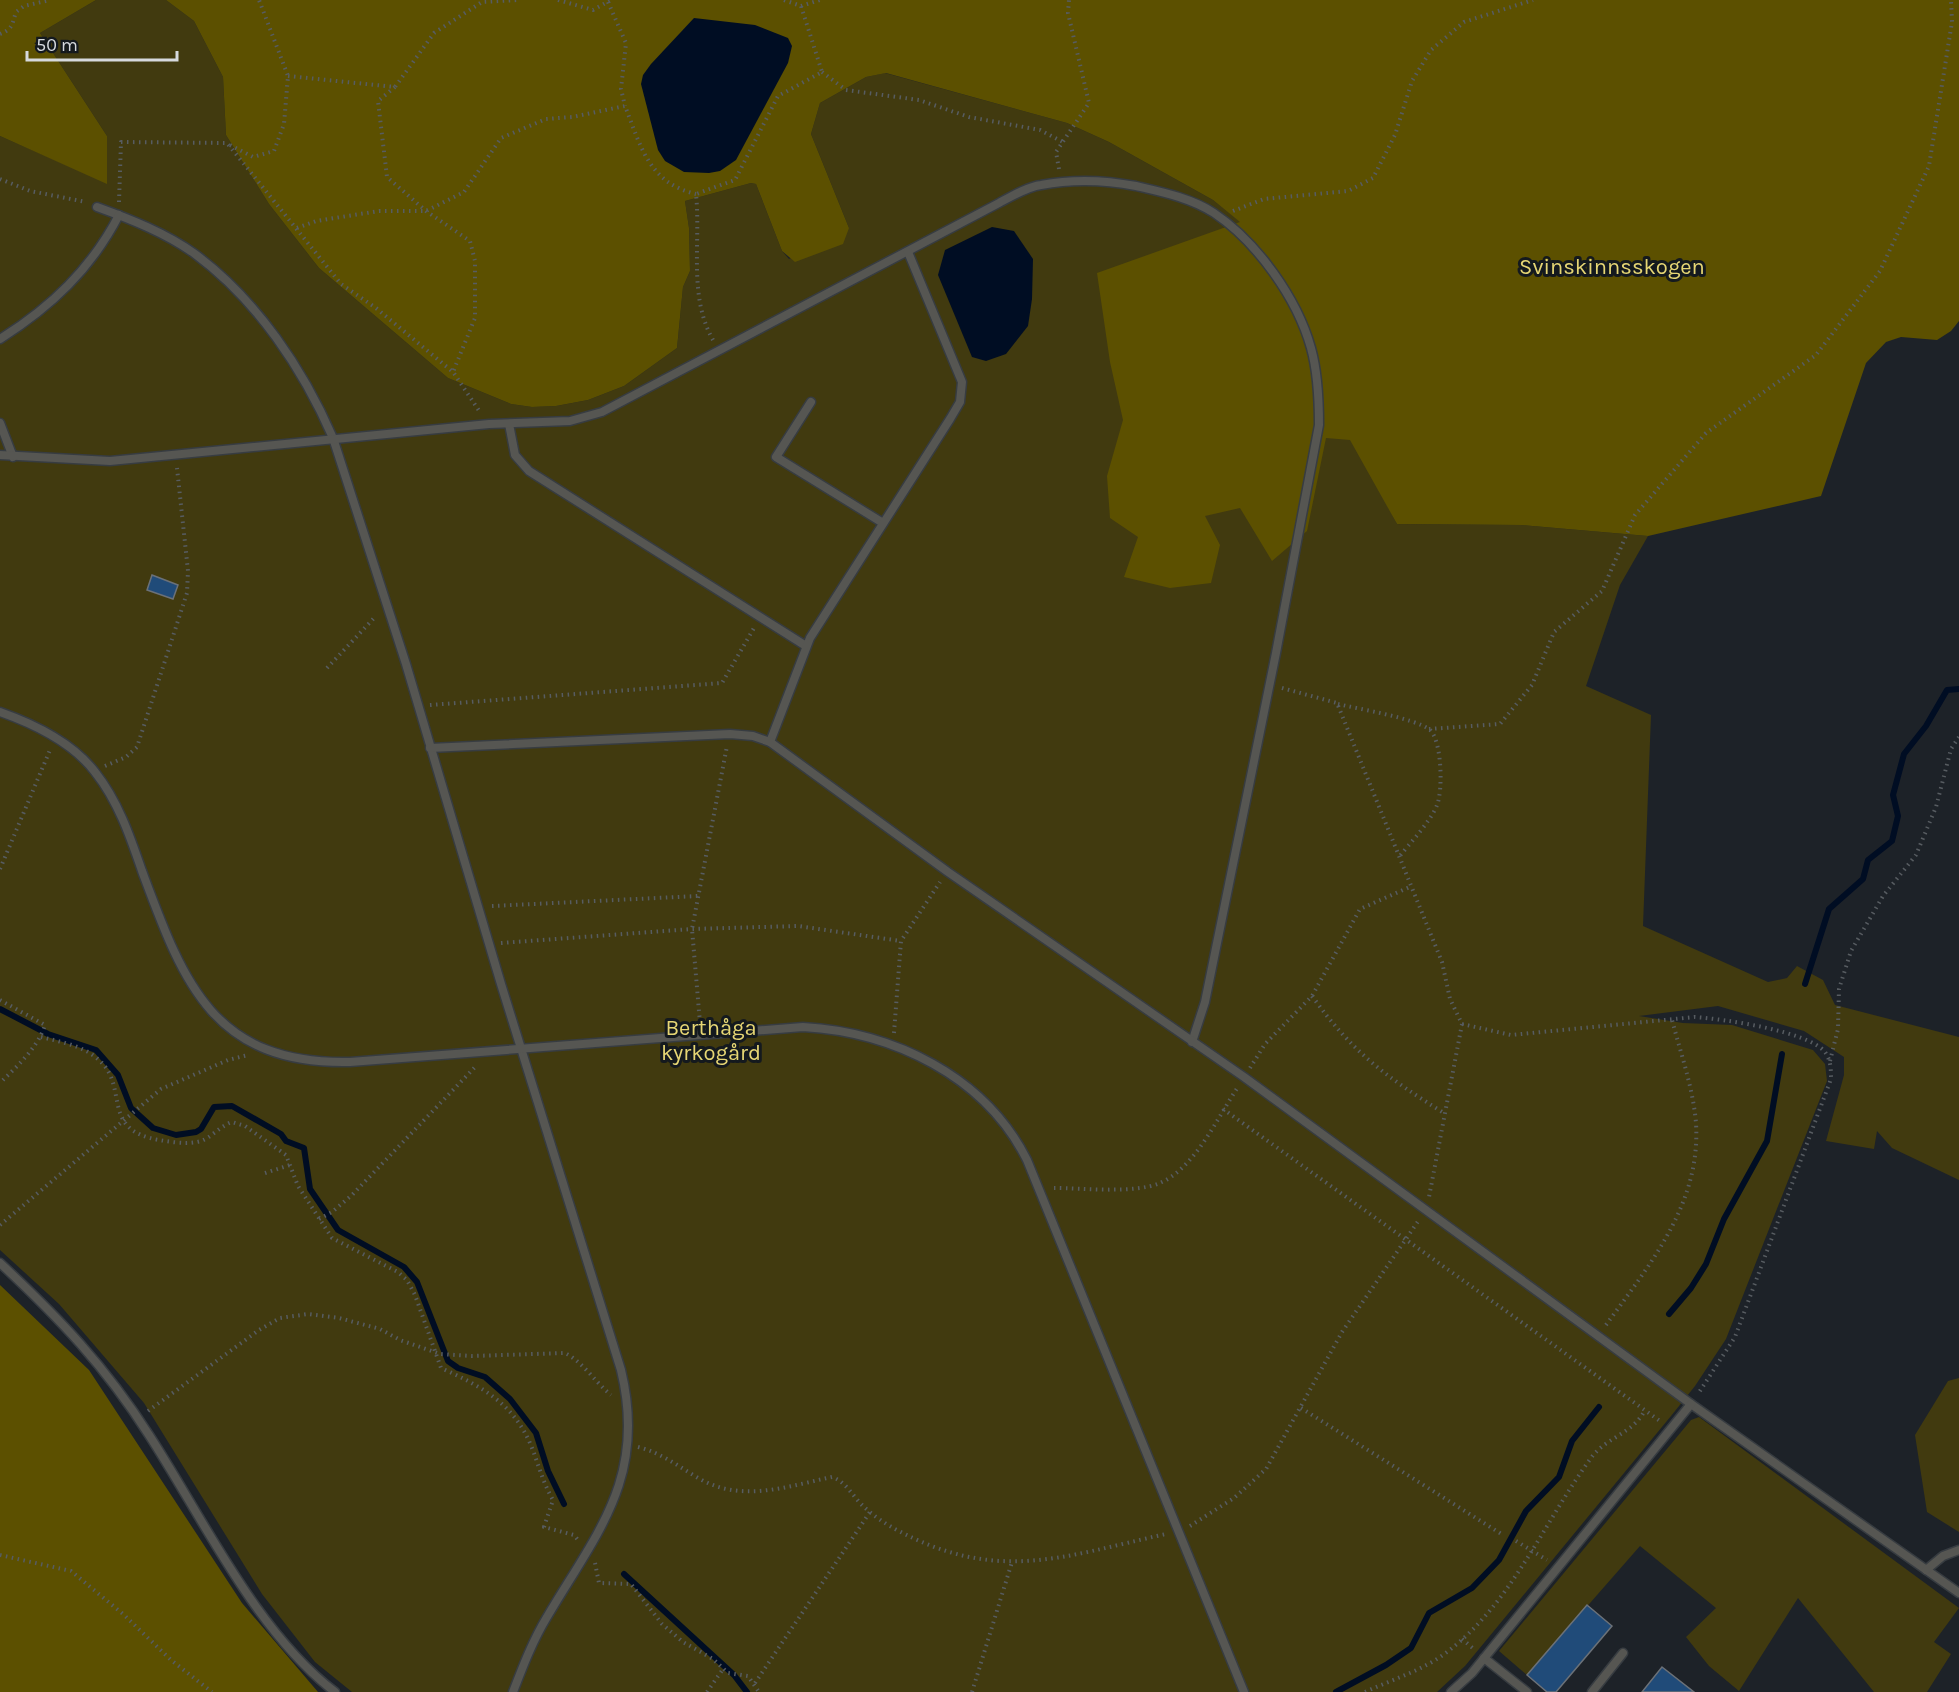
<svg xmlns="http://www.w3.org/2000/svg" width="1959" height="1692" viewBox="0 0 1959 1692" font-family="Karla,sans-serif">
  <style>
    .green { fill: #413a0f }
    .forest { fill: #5c5000 }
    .water { fill: #000d23 }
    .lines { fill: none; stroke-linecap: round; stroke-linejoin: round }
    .stream { stroke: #000d23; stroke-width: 6 }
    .building { fill: #204b79; stroke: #6b7178; stroke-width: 1.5 }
    .service-casing { stroke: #373c41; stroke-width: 11 }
    .path { stroke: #575c61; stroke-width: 4; stroke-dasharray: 1.5 4.5; stroke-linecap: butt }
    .service { stroke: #565652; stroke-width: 8 }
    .labels { text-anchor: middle; stroke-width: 6; stroke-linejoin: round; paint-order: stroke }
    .park-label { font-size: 22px; fill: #e6d674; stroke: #14191e }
  </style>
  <rect width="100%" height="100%" fill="#1d2228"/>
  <g class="green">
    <polygon points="96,0 166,0 194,21 223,77 226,135 269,204 319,268 448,378 511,404 532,407 556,406 588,400 624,386 677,348 683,287 690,271 689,228 685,201 751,183 756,184 782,251 789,259 849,228 811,134 820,103 866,77 885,73 1067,123 1109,142 1213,200 1241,222 1397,524 1521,525 1648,536 1620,585 1586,686 1651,715 1643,926 1768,982 1787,978 1797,966 1823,980 1835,1005 1959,1037 1959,1180 1892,1148 1877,1131 1874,1149 1826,1141 1844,1075 1844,1057 1804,1031 1718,1006 1639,1016 1683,1023 1732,1025 1813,1050 1825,1064 1827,1081 1726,1339 1695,1386 1671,1416 1465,1666 1437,1692 352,1692 315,1662 262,1594 144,1403 59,1304 0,1250 0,136 107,183 107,136 40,33"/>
    <polygon points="1959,1378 1959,1532 1927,1512 1915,1435 1948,1381"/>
    <polygon points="1699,1417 1959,1608 1934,1642 1951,1654 1927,1692 1874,1692 1798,1598 1739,1691 1709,1666 1686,1637 1716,1608 1640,1546 1527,1675 1499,1651 1691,1420"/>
  </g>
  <g class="forest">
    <polygon points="0,0 96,0 40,33 107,136 107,184 0,136"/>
    <polygon points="166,0 1959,0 1959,321 1951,331 1937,340 1901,337 1886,342 1866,363 1821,496 1648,536 1521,525 1397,524 1350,440 1326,438 1307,531 1272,561 1240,508 1205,516 1220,545 1211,583 1170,588 1124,577 1138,537 1110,518 1107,476 1123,420 1110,362 1097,273 1240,222 1213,200 1109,142 1067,123 886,73 866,77 820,103 811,134 849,228 843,244 795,262 782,251 756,184 751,183 685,201 689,228 690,271 683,287 677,348 624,386 588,400 556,406 532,407 511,404 448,378 319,268 269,204 226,135 223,77 194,21"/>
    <polygon points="0,1285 89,1370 242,1603 318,1692 0,1692"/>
  </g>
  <g class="water">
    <polygon points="694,18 755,25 788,38 792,46 788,63 736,160 720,171 709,173 684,172 665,161 658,150 641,84 643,75 651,64"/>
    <polygon points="992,227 1014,231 1033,259 1032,299 1028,326 1006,354 986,361 972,357 938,275 945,250"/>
  </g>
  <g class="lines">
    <g class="stream">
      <polyline points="1805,984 1829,909 1863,879 1868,860 1892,841 1898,816 1893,795 1904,754 1926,726 1947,690 1959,689"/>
      <polyline points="0,1009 48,1034 96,1050 118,1075 131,1108 153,1128 176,1135 196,1132 201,1129 214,1107 232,1106 281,1134 286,1141 304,1148 310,1189 338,1230 404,1267 417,1282 448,1361 458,1368 485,1377 510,1399 536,1433 548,1471 564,1504"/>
      <polyline points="1669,1314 1691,1288 1706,1264 1724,1219 1767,1141 1782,1054"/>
      <polyline points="624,1574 734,1675 747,1692"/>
      <polyline points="1336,1692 1386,1665 1411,1648 1429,1613 1472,1588 1499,1560 1526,1511 1559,1477 1572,1441 1599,1407"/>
    </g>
  </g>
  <g class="building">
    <polygon points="152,575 178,585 173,599 147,590"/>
    <polygon points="1587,1605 1612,1626 1556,1692 1547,1692 1527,1675"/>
    <polygon points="1662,1667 1694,1692 1642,1692"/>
  </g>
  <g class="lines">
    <g class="service-casing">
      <g id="service">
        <path d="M97,207C130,219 166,233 195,254C257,300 303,369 333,438L406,664L501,984L621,1370C647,1477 598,1531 547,1617C533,1640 523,1666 513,1692"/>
        <path d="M0,339C51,307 91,269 119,215"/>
        <polyline points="811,402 776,457 883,523"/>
        <polyline points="0,423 13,457"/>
        <polyline points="509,424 515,455 529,471 806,646"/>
        <path d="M0,455L110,461L489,424L570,421L602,412L999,203C1012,196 1027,187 1041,185C1072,179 1105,180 1136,186C1162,192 1191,198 1214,213C1257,242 1297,298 1311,348C1318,373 1319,399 1319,425L1276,653L1205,1002L1192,1042"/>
        <path d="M0,712C34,724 73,743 95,772C118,801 130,836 142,871C183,981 212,1065 350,1062L803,1027C893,1032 985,1076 1027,1160L1244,1692"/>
        <polyline points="770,742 810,638 950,419 960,402 962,382 908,252"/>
        <polyline points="430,748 730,734 753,736 770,742 948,872 1244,1077 1691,1404 1959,1593"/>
        <path d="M0,1263C60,1319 105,1366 149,1435C203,1518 256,1632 335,1692"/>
        <polyline points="1926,1570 1943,1556 1959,1550"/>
        <polyline points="1484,1658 1527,1692"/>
        <polyline points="1451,1692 1472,1673 1691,1404"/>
        <polyline points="1592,1692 1623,1653"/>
      </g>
    </g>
    <g class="path">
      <polyline points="558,0 593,10 611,0"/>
      <polyline points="784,0 801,6 820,0"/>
      <polyline points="608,2 626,43 621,89 625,106"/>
      <path d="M0,34C13,29 12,24 16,12L24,6L50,0"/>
      <polyline points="822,72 846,90 919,100 969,117 1040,130 1063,142"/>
      <polyline points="288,76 395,87 434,33 482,2 517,0"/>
      <polyline points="395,87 378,101 387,177 426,211 470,241 475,261 475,318 453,372"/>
      <polyline points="230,145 253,157 274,151 284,124 288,76 259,0"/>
      <polyline points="1059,169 1056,152 1089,103 1068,13 1069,0"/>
      <polyline points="0,179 30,191 86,202"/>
      <polyline points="119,202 121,142 227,143 341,284 376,308 453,372 480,412"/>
      <polyline points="1233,211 1264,199 1348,191 1373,178 1395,135 1412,81 1431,50 1464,22 1533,0"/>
      <path d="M297,228L316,221L379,211H426L464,192L501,138L546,119L572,117L625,106C641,147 649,183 696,194"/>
      <path d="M713,340C688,296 701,242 696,194L735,180L778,96L822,72L801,6"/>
      <polyline points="327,668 376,616"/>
      <polyline points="1282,688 1337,703 1442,962 1450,999 1462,1024 1429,1197"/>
      <path d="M1338,704C1358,709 1415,718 1430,730C1442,741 1443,791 1437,805C1431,821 1410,843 1399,857"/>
      <polyline points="430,705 722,683 754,628"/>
      <polyline points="1429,729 1500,724 1532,685 1554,632 1602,591 1635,515 1706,433 1816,355 1880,271 1929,166 1952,22 1951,0"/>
      <polyline points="105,766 126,757 137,747 187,593 188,571 177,468"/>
      <polyline points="0,869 50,750"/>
      <polyline points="492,906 698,896"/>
      <polyline points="501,943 692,929 798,926 901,941"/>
      <path d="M1312,996C1352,1052 1386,1077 1444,1113"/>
      <path d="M0,1000L45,1025C37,1049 17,1066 0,1083"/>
      <polyline points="700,1023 692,929 727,746"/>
      <path d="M1462,1024L1511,1035L1695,1017C1723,1019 1808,1031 1825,1052C1831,1060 1831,1070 1831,1079L1735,1337L1698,1394"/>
      <polyline points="894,1033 901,941 940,882"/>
      <path d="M41,1037C61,1042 85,1046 100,1061C129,1088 100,1130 159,1140C172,1142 187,1145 201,1141C212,1137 220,1126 232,1122L245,1126L286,1155L298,1186L332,1238L398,1272L407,1280L415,1295L441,1368C481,1386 515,1404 532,1448C539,1466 543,1483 553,1500L544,1527L574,1535L578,1540"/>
      <polyline points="1830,1061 1838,1029 1839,989 1851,951 1883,896 1916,855 1936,807 1951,749 1959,737"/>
      <polyline points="1250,1068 1265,1044 1312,996 1360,909 1412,886"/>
      <polyline points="1223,1109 1660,1421"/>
      <polyline points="265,1173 290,1165"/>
      <path d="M1054,1188C1083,1188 1134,1194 1160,1183C1196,1167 1217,1118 1238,1087"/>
      <polyline points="319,1219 332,1212 352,1195 477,1065"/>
      <polyline points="0,1225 161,1089 228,1060 248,1055"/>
      <path d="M1606,1325C1650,1264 1701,1204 1696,1123C1693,1088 1681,1054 1672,1020"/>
      <polyline points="1301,1408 1503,1535"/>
      <path d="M148,1411L259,1330L280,1318L308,1314L339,1318L380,1329L400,1340L440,1354L472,1356L565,1353C583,1362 595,1382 611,1395"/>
      <path d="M638,1447C662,1453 679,1467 700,1479C742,1503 789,1486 832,1477C845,1481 852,1495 862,1505C871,1514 884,1523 895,1529C997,1584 1061,1557 1166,1534"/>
      <polyline points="1190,1526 1234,1498 1266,1469 1342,1332 1419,1220"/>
      <polyline points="1516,1541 1547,1560"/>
      <polyline points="0,1555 71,1571 123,1614 171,1660 212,1692"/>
      <polyline points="595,1563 599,1583 631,1584 662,1624 683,1642 713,1659 728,1673 748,1676 759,1692"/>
      <polyline points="1462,1639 1475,1650"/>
      <polyline points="755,1683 870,1512"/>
      <polyline points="707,1692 723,1669"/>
      <polyline points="972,1692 1012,1562"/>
      <path d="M1365,1692C1393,1679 1422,1671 1447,1652C1512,1603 1544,1522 1591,1458C1606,1437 1633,1434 1645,1410"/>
    </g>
    <use href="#service" class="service"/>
  </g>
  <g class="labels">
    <g class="park-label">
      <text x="1612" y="274">Svinskinnsskogen</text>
      <text x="711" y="1035">Berthåga<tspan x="711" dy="25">kyrkogård</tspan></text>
    </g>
  </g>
  <path d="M27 51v9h150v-9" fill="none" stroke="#d6d9dd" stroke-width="3"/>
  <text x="36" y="51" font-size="18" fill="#d6d9dd" stroke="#14191e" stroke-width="4.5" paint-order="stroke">50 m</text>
</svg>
